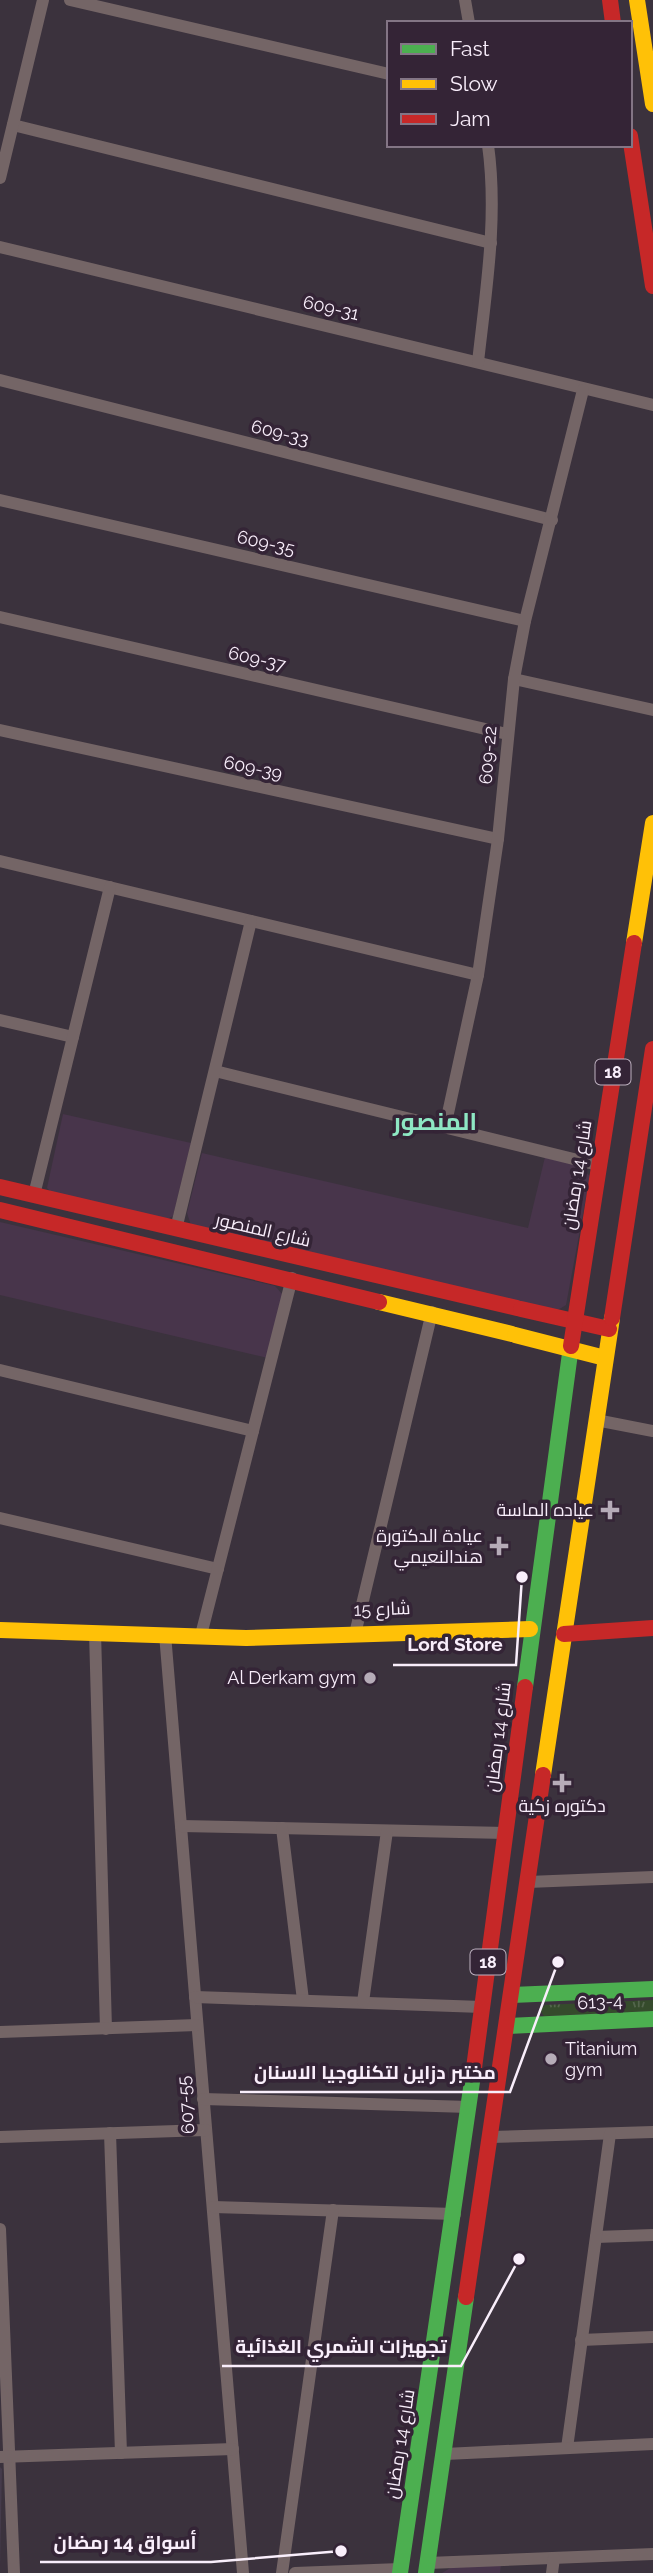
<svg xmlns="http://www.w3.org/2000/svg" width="653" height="2573" viewBox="0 0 653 2573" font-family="Raleway,Cairo,sans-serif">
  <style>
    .built { fill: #48354b }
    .education { fill: #453b4b }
    .grass { fill: url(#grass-tufts) }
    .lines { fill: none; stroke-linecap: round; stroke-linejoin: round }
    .street { stroke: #746566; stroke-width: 12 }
    .fast { stroke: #4caf50; stroke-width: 16 }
    .slow { stroke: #ffc107; stroke-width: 16 }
    .jam { stroke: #c62828; stroke-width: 16 }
    .poi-dot { fill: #b6acb8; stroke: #342436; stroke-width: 2.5 }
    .labels { text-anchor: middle; stroke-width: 7; stroke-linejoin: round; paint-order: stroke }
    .shield { fill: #342436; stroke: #beb1c0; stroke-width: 2 }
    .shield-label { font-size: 16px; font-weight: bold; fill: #f9eefb }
    .street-label { font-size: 18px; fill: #f9eefb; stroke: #342436 }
    .poi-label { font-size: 18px; fill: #f9eefb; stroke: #342436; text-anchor: end }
    .district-label { font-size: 24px; font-weight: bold; fill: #8ee7c4; stroke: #342436 }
    .leader { fill: none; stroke: #f9eefb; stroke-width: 2.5 }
    .callout-dot { fill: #f9eefb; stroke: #342436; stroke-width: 2.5 }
    .callout-label { font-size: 19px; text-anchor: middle; font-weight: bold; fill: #f9eefb; stroke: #342436; stroke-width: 7; stroke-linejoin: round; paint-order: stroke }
  </style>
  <defs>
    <pattern id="grass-tufts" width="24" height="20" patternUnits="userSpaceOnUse" patternTransform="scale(1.75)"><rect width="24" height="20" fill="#354b2c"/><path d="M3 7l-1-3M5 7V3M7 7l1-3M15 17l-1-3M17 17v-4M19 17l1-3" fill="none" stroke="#53654c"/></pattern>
  </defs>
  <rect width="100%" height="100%" fill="#3b323d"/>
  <g class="built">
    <polygon points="63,1114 191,1143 173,1216 167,1219 51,1192 47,1188"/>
    <polygon points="202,1153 528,1228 545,1157 577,1165 590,1176 566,1305 556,1311 191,1225 187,1213"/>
    <polygon points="0,1222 275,1286 283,1295 268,1358 0,1295"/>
    <polygon points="501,2564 500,2573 442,2573 452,2567"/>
  </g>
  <polygon class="education" points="0,2467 2,2469 0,2568"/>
  <polygon class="grass" points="653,2000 653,2011 544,2016 540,2010 545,2005"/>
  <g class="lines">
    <g class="street">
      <polyline points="70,0 389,74"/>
      <polyline points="465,0 469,23"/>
      <polyline points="13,125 491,243"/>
      <polyline points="0,178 43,0"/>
      <polyline points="0,247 653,405"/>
      <path d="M478,362C486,290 498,217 488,145"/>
      <polyline points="0,380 552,520"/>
      <polyline points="0,500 525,621"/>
      <polyline points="0,617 507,734"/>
      <polyline points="514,679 653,710"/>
      <polyline points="0,730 498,839"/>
      <polyline points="0,861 478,975"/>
      <polyline points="0,1020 73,1037"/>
      <polyline points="215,1071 598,1165"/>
      <polyline points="445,1127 478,975 498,839 514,679 525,621 583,390"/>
      <polyline points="34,1195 110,887"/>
      <polyline points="176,1229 251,921"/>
      <polyline points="0,1370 253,1431"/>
      <polyline points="596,1420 653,1431"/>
      <polyline points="0,1518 218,1569"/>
      <polyline points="95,1632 106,2029"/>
      <polyline points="165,1634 243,2573"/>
      <polyline points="355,1634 432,1312"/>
      <polyline points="201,1635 292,1278"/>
      <polyline points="181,1826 506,1833"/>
      <polyline points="282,1828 303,2000"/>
      <polyline points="528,1882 653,1877"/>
      <polyline points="195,1997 482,2007"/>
      <polyline points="363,2002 387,1831"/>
      <polyline points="0,2032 197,2025"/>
      <polyline points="203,2099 469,2107"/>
      <polyline points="110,2133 121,2453"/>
      <polyline points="0,2137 206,2130"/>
      <polyline points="490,2137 653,2132"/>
      <polyline points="213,2207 455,2214"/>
      <polyline points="0,2229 14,2573"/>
      <polyline points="596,2237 653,2235"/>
      <polyline points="581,2340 653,2337"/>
      <polyline points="567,2448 610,2134"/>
      <polyline points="445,2454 653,2444"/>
      <polyline points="0,2457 233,2449"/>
      <polyline points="428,2563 653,2554"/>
      <polyline points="282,2573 333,2210"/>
      <polyline points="295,2573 400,2569"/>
      <polyline points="552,2573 554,2558"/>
    </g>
    <g class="fast">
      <polyline points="525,1687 571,1346"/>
      <polyline points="512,1995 653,1989"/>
      <polyline points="508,2026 653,2019"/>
      <polyline points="400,2573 474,2068"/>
      <polyline points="426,2573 466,2297"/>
    </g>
    <g class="slow">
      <polyline points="637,0 653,104"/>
      <polyline points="634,943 653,823"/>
      <polyline points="379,1302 512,1334"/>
      <polyline points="515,1335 605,1358"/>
      <polyline points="0,1630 246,1638 530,1629"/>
      <polyline points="543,1775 612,1318"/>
    </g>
    <g class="jam">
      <polyline points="610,0 613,23"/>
      <polyline points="630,136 653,286"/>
      <polyline points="0,1187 517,1308"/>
      <polyline points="0,1210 379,1302"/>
      <polyline points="521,1309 609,1329"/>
      <polyline points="612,1318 653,1049"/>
      <polyline points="571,1346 634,943"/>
      <polyline points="564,1634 653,1628"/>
      <polyline points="474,2068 525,1687"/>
      <polyline points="466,2297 543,1775"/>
    </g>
  </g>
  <g class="poi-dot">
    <path d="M606.5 1499.5h7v7h7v7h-7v7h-7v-7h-7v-7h7z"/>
    <path d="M495.5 1535.5h7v7h7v7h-7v7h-7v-7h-7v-7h7z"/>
    <circle cx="370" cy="1678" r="7"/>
    <path d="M558.5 1772.5h7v7h7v7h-7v7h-7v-7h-7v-7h7z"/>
    <circle cx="551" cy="2059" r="7"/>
  </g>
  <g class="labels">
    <g class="shield">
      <rect x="595.5" y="1059.5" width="35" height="25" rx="5"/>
      <rect x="470.5" y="1949.5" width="35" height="25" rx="5"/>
    </g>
    <g class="shield-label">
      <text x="613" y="1078">18</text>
      <text x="488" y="1968">18</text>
    </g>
    <g class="street-label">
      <text transform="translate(331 308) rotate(13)" y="6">609-31</text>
      <text transform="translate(280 433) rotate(14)" y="6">609-33</text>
      <text transform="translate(266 543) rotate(13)" y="6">609-35</text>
      <text transform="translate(257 659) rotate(13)" y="6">609-37</text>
      <text transform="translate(488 755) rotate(-85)" y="6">609-22</text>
      <text transform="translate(253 768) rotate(12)" y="6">609-39</text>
      <text transform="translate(577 1175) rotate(-81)" y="6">شارع 14 رمضان</text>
      <text transform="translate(263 1230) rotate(13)" y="6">شارع المنصور</text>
      <text transform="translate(382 1609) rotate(-2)" y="6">شارع 15</text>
      <text transform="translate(498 1737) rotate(-83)" y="6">شارع 14 رمضان</text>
      <text transform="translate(600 2002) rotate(-3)" y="6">613-4</text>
      <text transform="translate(186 2105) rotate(-95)" y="6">607-55</text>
      <text transform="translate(400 2444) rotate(-81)" y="6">شارع 14 رمضان</text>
    </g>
    <g class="poi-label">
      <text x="594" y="1516">عياده الماسة</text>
      <text x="483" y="1542">عيادة الدكتورة<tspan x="483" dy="21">هندالنعيمي</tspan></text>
      <text x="356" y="1684">Al Derkam gym</text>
      <text x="562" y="1812" text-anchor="middle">دكتوره زكية</text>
      <text x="565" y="2055" text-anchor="start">Titanium<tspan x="565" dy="21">gym</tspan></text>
    </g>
    <g class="district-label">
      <text x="435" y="1130">المنصور</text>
    </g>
  </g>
  <path class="leader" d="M522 1577L516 1665H393M558 1962L510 2092H240M519 2259L461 2366H222M341 2551L211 2562H40"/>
  <g class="callout-dot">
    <circle cx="522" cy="1577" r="7"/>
    <circle cx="558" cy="1962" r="7"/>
    <circle cx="519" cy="2259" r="7"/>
    <circle cx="341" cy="2551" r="7"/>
  </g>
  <g class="callout-label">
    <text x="455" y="1651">Lord Store</text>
    <text x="375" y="2079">مختبر دزاين لتكنلوجيا الاسنان</text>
    <text x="341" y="2353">تجهيزات الشمري الغذائية</text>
    <text x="125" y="2549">أسواق 14 رمضان</text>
  </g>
  <rect x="387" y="21" width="245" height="126" fill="#342436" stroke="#837585" stroke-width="2"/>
  <rect x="401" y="44" width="35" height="10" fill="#4caf50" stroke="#837585" stroke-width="2"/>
  <text x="450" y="56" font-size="21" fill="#f9eefb">Fast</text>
  <rect x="401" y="79" width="35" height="10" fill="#ffc107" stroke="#837585" stroke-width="2"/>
  <text x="450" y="91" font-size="21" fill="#f9eefb">Slow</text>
  <rect x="401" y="114" width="35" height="10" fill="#c62828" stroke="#837585" stroke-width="2"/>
  <text x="450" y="126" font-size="21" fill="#f9eefb">Jam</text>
</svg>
